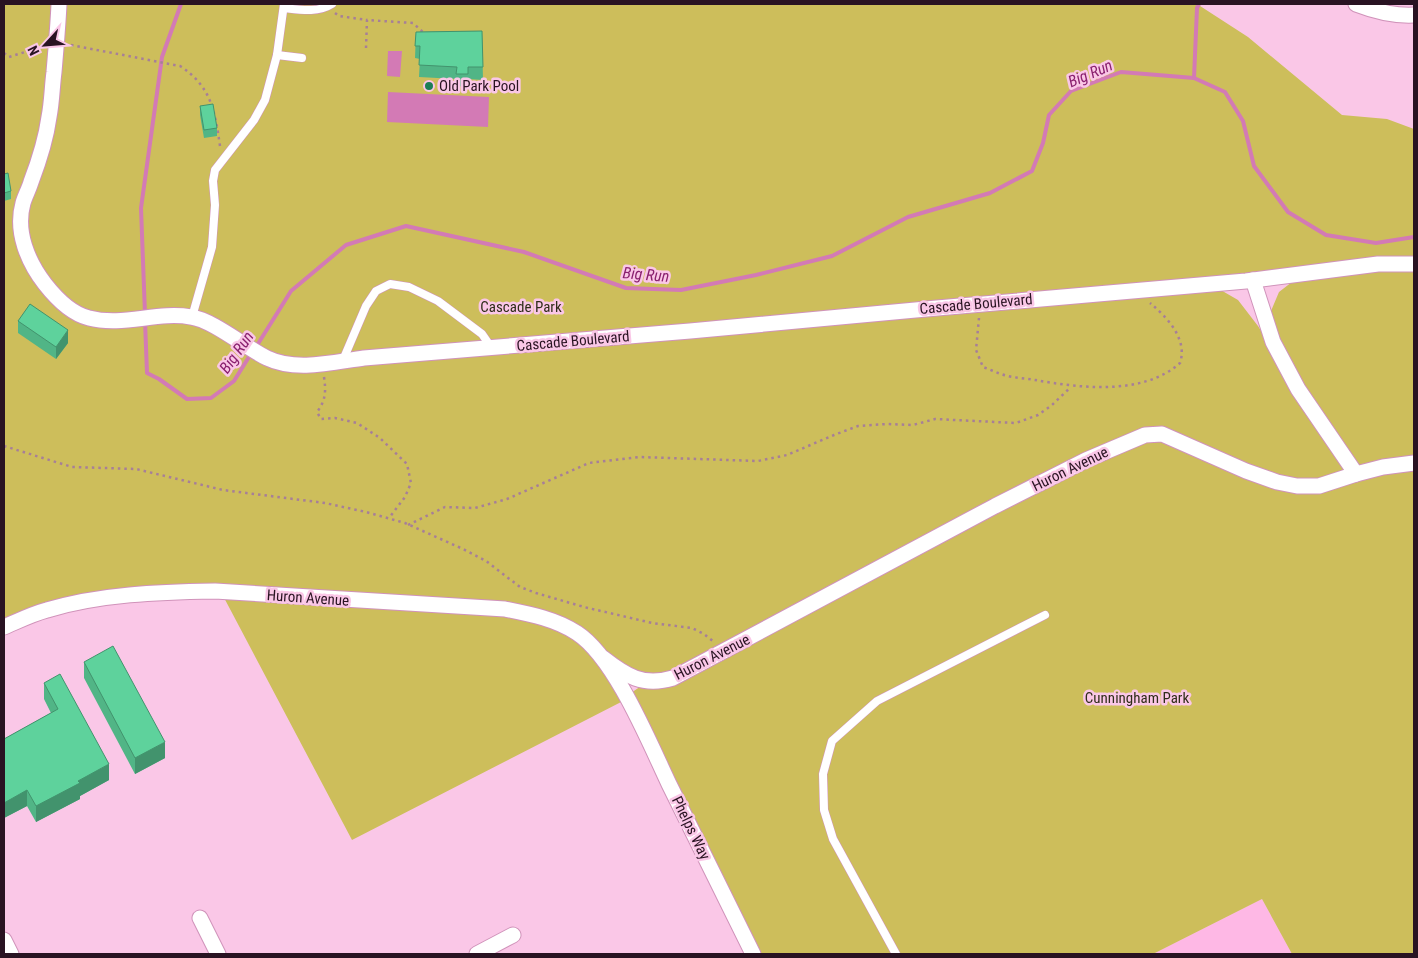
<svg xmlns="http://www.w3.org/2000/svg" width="1418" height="958" viewBox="0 0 1418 958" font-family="'Roboto Condensed',sans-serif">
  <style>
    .built { fill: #feb8e5 }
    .green { fill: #cdbe5b; fill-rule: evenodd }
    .water { fill: #d37ab5 }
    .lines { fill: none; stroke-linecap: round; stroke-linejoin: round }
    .stream { stroke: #d37ab5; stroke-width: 4 }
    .lane-casing { stroke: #d093ba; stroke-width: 9 }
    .street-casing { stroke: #d093ba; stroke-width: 17 }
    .path { stroke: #a77f98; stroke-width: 2.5; stroke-dasharray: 2.5 4; stroke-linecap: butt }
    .lane { stroke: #fff; stroke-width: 8 }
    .street { stroke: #fff; stroke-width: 15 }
    .wall { fill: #51b586 }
    .shaded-wall { fill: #42936d }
    .building { fill: #5ed29c; stroke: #42936d }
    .poi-dot { fill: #1c7e56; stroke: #fac7e7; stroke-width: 2 }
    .labels { text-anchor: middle; stroke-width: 5; stroke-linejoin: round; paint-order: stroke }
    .poi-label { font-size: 15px; fill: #291322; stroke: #fac7e7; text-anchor: start }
    .street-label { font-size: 15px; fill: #291322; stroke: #fac7e7 }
    .park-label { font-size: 15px; fill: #2f2d19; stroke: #fac7e7 }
    .water-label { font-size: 16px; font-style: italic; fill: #8a216f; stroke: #fac7e7 }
  </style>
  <rect width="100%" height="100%" fill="#fac7e7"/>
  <polygon class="built" points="1262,899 1292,954 1153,954"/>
  <path class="green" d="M4,4H1197L1248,37L1342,115L1387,119L1414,129V954H1292L1262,899L1153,954H753L631,693L644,684L626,675L625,700L352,840L221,592L100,598L4,627ZM1301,275L1279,292L1271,311L1273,342L1292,380L1258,326L1238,300L1212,285Z"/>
  <g class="water">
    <polygon points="388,51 402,51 400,77 387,76"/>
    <polygon points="388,92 489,97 488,127 387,122"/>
  </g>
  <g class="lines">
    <g class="stream">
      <polyline points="1194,78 1197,8 1199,4"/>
      <polyline points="145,314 141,208 162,57 181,4"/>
      <polyline points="145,321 147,373 159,379 187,399 211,398 234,381 252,352"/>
      <polyline points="256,347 291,291 346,245 406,226 524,252 626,288 681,290 756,275 832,256 908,217 990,193 1032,171 1043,143 1049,115 1071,91 1121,72 1194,78 1225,92 1243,121 1254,166 1288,212 1326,235 1376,243 1414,237"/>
    </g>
    <g class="lane-casing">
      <g id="lane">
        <path d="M284,8C301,10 318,13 332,4"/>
        <polyline points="277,55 302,58"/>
        <polyline points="192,317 212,247 215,205 213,181 215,170 254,120 265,100 277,55 284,4"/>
        <polyline points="343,360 366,306 376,291 390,284 409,287 438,301 482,334 491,347"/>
        <polyline points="896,954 833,839 824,810 823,774 832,741 877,701 1045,615"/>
      </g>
    </g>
    <g class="street-casing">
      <g id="street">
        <path d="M59,4C58,26 56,49 54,72C52,87 52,102 49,117C46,139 39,161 31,182C29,189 25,196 23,203C15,232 28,262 45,284C56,298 72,314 89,318C123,327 157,311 191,317C213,320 246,348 267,358C296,372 334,362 364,358L690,331L937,308L1246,281L1378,264H1414"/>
        <path d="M1356,4C1374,11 1394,16 1414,15"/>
        <polyline points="1356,474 1383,467 1414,463"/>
        <path d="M4,627C18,621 32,614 47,610C100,594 159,592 215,591L505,609C530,614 556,619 577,633C615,658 649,742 669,784C697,841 725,897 753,954"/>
        <path d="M603,658C626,676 643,687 673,678L995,506L1086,460L1145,435L1162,434L1246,471L1277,482L1297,486H1319L1356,474L1298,389L1273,342L1253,280"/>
        <polyline points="200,918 218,954"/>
        <polyline points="4,940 11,954"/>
        <polyline points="477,954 513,935"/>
      </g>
    </g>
    <g class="path">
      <polyline points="335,13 339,16 367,20"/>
      <path d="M71,45L180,66C211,86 215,111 220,146"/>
      <polyline points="366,48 367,20 413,23 425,34"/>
      <polyline points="4,53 9,57 44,46"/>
      <path d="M979,318L976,350L983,367C989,369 995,372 1001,374C1012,378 1024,378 1035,380C1080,388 1143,396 1180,363C1188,339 1167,317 1150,303"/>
      <path d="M324,377C326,391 326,400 317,412L321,419L335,418L357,423L380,438L407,464L411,483L405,497L389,518"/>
      <polyline points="4,446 72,467 136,469 223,490 325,503 366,512 405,523 463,549 486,561 520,587 536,593 584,607 652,623 692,628 704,634 714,642"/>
      <polyline points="408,525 445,507 475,508 507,499 589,463 639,457 758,461 787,455 834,435 858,426 887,424 913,425 935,419 1016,423 1038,415 1052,405 1071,387"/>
    </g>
    <use href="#lane" class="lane"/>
    <use href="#street" class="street"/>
  </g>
  <g class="wall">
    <polygon points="482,31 483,80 468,79 468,87 456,86 456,79 419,77 420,59 415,58 416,32"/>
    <polygon points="200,106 217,128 217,136 204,138 200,115"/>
    <polygon points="4,174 11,191 11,199 4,201"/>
    <polygon points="18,321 68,343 56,359 18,333"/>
    <polygon points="84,662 165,758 135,774 84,678"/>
    <polygon points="44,683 109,780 80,796 80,799 36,822 27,806 4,818 4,739 51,713 44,699"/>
  </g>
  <g class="shaded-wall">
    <polygon points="68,330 68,343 56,359 56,347"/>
    <polygon points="165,742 165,758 135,774 135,758"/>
    <polygon points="109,764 109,780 80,796 80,799 36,822 36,806 78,781"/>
    <polygon points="27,790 27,806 4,818 4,803"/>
  </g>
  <g class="building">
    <polygon points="482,31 483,67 468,67 468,74 456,74 457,67 419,65 420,46 415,46 416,32"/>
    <polygon points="213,104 217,128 204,130 200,106"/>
    <polygon points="8,173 11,191 4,193 4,174"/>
    <polygon points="30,304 68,330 56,347 18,321"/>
    <polygon points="113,646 165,742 135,758 84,662"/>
    <polygon points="60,674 109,764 78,781 80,783 36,806 27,790 4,803 4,739 58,709 44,683"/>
  </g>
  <circle class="poi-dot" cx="429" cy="86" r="5"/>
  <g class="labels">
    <g class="poi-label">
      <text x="439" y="91">Old Park Pool</text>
    </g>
    <g class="street-label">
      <text transform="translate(976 304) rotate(-5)" y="5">Cascade Boulevard</text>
      <text transform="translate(573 341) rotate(-5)" y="5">Cascade Boulevard</text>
      <text transform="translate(1070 469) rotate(-26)" y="5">Huron Avenue</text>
      <text transform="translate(308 598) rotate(4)" y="5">Huron Avenue</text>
      <text transform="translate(712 657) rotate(-27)" y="5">Huron Avenue</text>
      <text transform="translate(691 828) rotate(64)" y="5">Phelps Way</text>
    </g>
    <g class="park-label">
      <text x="521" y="312">Cascade Park</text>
      <text x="1137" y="703">Cunningham Park</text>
    </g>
    <g class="water-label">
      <text transform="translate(1090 73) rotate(-23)" y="6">Big Run</text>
      <text transform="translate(646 274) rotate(5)" y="6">Big Run</text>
      <text transform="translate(236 352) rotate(-55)" y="6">Big Run</text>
    </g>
  </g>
  <rect width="1418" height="958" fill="none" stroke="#291322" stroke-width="10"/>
  <g transform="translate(45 45) rotate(244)" stroke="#fac7e7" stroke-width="4" paint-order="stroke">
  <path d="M0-4L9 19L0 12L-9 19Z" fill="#291322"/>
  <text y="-8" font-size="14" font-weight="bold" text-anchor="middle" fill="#291322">N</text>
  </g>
</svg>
